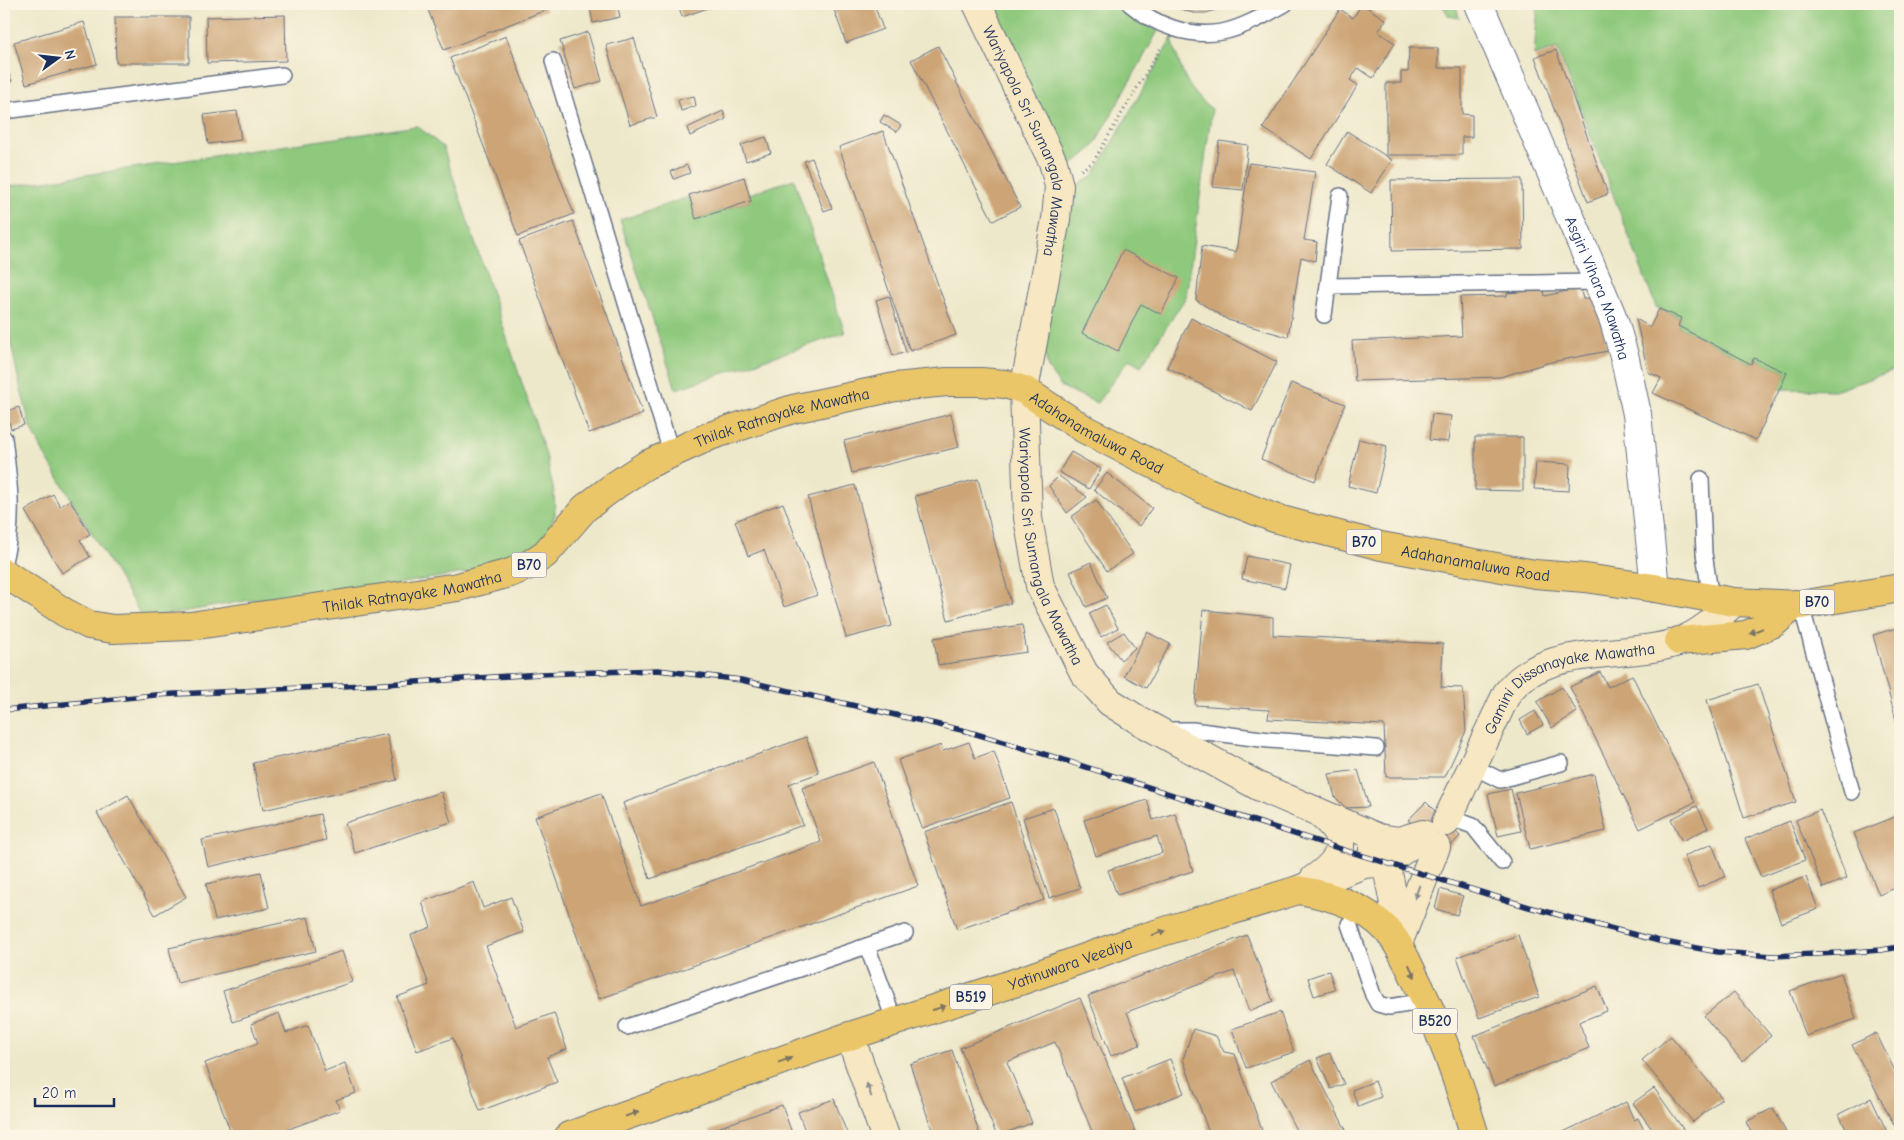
<svg xmlns="http://www.w3.org/2000/svg" width="1904" height="1140" viewBox="0 0 1904 1140" font-family="'Comic Neue',sans-serif">
  <style>
    .green { fill: #8fc97d; stroke: #557c6e }
    .building { fill: #cca476 }
    .lines { fill: none; stroke-linecap: round; stroke-linejoin: round }
    .lane-casing { stroke: #657084; stroke-width: 18 }
    .street-casing { stroke: #657084; stroke-width: 30 }
    .secondary-casing { stroke: #657084; stroke-width: 30 }
    .primary-casing { stroke: #657084; stroke-width: 30 }
    .path { stroke: #657084; stroke-width: 3; stroke-dasharray: 1 4; stroke-linecap: butt }
    .lane { stroke: #fff; stroke-width: 15 }
    .street { stroke: #fff; stroke-width: 28 }
    .secondary { stroke: #f7e8c3; stroke-width: 28 }
    .primary { stroke: #ebc669; stroke-width: 28 }
    .rail-casing { stroke: #1b2f5e; stroke-width: 5.5 }
    .rail { stroke: #fcf5e5; stroke-width: 4; stroke-dasharray: 11; stroke-linecap: butt }
    .oneway { fill: #797363 }
    .oneway2 { fill: #898c90 }
    .labels { text-anchor: middle; stroke-width: 4.5; stroke-linejoin: round; paint-order: stroke }
    .shield { fill: #fcf5e5; stroke: #5e6a86; stroke-width: 1 }
    .shield-label { font-size: 15px; font-weight: bold; fill: #1b2f5e }
    .street-label { font-size: 16px; fill: #1b2f5e; stroke: #fcf5e5 }
  </style>
  <rect width="100%" height="100%" fill="#fcf5e5"/>
  <filter id="ink" filterUnits="userSpaceOnUse"><feTurbulence type="fractalNoise" baseFrequency=".02" numOctaves="2"/><feDisplacementMap in="SourceGraphic" scale="10" xChannelSelector="R" yChannelSelector="G"/><feConvolveMatrix kernelMatrix="1 2 1 2 8 2 1 2 1" color-interpolation-filters="sRGB"/></filter>
  <filter id="wash" filterUnits="userSpaceOnUse"><feTurbulence type="fractalNoise" baseFrequency=".0096" numOctaves="4" result="noise"/><feDisplacementMap in="SourceGraphic" scale="20" xChannelSelector="R" yChannelSelector="G"/><feGaussianBlur stdDeviation="1.12" result="paint"/><feColorMatrix in="noise" values="0 0 0 0 0 0 0 0 0 0 0 0 0 0 0 0 0 1.4 0 .05"/><feComposite in="paint" operator="in"/></filter>
  <g filter="url(#wash)">
    <rect width="100%" height="100%" fill="#eee8cb"/>
    <g class="green">
      <polygon points="985,4 1115,4 1124,12 1158,31 1094,146 1065,171"/>
      <polygon points="1438,4 1456,4 1459,18 1449,16 1442,5"/>
      <polygon points="1538,4 1900,4 1900,368 1838,390 1779,389 1787,373 1755,358 1751,364 1678,326 1681,318 1656,307 1557,48 1534,56"/>
      <path d="M1172,38C1180,68 1186,90 1212,109L1186,297L1141,366L1129,359L1097,403L1060,386L1048,368L1042,340L1065,193L1093,176Z"/>
      <polygon points="417,126 443,147 546,455 554,492 555,515 546,536 523,557 489,569 360,590 251,600 159,616 142,617 43,452 30,425 19,382 4,309 4,187"/>
      <polygon points="794,179 845,333 676,389 620,220 689,197 697,219 751,201 749,194"/>
    </g>
    <g id="blocks">
      <g class="building">
        <polygon points="429,4 543,4 546,10 444,50 426,5"/>
        <polygon points="607,4 617,4 620,17 593,23 590,8"/>
        <polygon points="678,4 719,4 682,17"/>
        <polygon points="832,4 874,4 883,29 846,43"/>
        <polygon points="1175,4 1225,4 1219,9 1206,13 1193,13 1181,9"/>
        <polygon points="1362,4 1386,20 1378,32 1395,43 1373,78 1358,68 1350,80 1358,85 1311,159 1263,128 1340,9 1353,18"/>
        <polygon points="285,15 286,61 207,63 206,17"/>
        <polygon points="115,17 189,17 189,63 116,63"/>
        <polygon points="84,22 97,64 26,84 14,42"/>
        <polygon points="588,32 602,81 575,89 560,41"/>
        <polygon points="506,36 574,214 518,236 450,58"/>
        <polygon points="634,38 657,117 630,125 606,45"/>
        <polygon points="938,46 1020,207 993,221 911,60"/>
        <polygon points="1409,48 1438,48 1438,68 1462,68 1462,114 1472,115 1472,137 1462,137 1462,155 1386,155 1386,83 1401,83 1401,72 1408,72"/>
        <polygon points="1556,50 1608,194 1588,202 1535,57"/>
        <polygon points="4,63 12,81 4,85"/>
        <polygon points="694,96 696,106 681,111 678,100"/>
        <polygon points="237,111 241,140 208,144 204,115"/>
        <polygon points="723,111 726,119 690,136 687,128"/>
        <polygon points="884,115 901,125 897,132 880,122"/>
        <polygon points="883,131 956,335 910,351 839,147"/>
        <polygon points="1347,131 1392,160 1371,193 1327,164"/>
        <polygon points="766,137 771,153 746,161 741,145"/>
        <polygon points="1219,141 1248,145 1243,190 1213,187"/>
        <polygon points="812,158 832,208 824,211 804,161"/>
        <polygon points="1249,163 1315,172 1304,240 1317,242 1315,261 1301,257 1288,337 1228,320 1196,300 1202,246 1236,252"/>
        <polygon points="687,165 690,173 674,179 671,171"/>
        <polygon points="744,177 751,201 696,219 689,195"/>
        <polygon points="1522,179 1523,249 1392,251 1391,180"/>
        <polygon points="573,221 643,414 589,433 519,241"/>
        <polygon points="1123,250 1179,278 1161,314 1141,304 1118,351 1082,333"/>
        <polygon points="1580,288 1583,299 1598,297 1608,351 1551,362 1500,377 1355,381 1352,341 1462,336 1460,297 1507,296 1507,293 1544,290 1545,296"/>
        <polygon points="889,296 906,352 893,356 876,300"/>
        <polygon points="1659,309 1681,318 1678,326 1751,364 1754,358 1787,373 1756,440 1653,393 1661,378 1648,372 1636,319 1650,327"/>
        <polygon points="1191,318 1277,362 1252,411 1167,367"/>
        <polygon points="1291,383 1345,404 1315,481 1261,459"/>
        <polygon points="19,407 24,425 11,429 6,411"/>
        <polygon points="951,414 959,447 852,473 844,441"/>
        <polygon points="1432,414 1451,416 1448,442 1429,440"/>
        <polygon points="1475,437 1523,437 1523,491 1475,490"/>
        <polygon points="1359,439 1387,446 1376,493 1348,486"/>
        <polygon points="1071,452 1101,469 1089,489 1059,472"/>
        <polygon points="1536,462 1570,464 1569,491 1534,489"/>
        <polygon points="1107,473 1152,508 1139,526 1094,490"/>
        <polygon points="1059,476 1087,497 1067,513 1049,486"/>
        <polygon points="978,479 1011,603 948,620 915,496"/>
        <polygon points="855,485 892,626 846,638 808,497"/>
        <polygon points="53,494 60,506 70,500 90,534 80,540 90,557 62,573 25,511"/>
        <polygon points="1096,500 1133,554 1107,571 1071,517"/>
        <polygon points="783,503 817,595 784,607 764,550 748,556 735,521"/>
        <polygon points="1247,556 1290,565 1285,588 1242,579"/>
        <polygon points="1091,562 1107,598 1086,607 1070,572"/>
        <polygon points="1106,605 1118,628 1101,637 1089,613"/>
        <polygon points="1203,610 1273,617 1273,635 1443,644 1441,687 1463,688 1466,731 1445,777 1386,777 1384,725 1268,719 1269,710 1195,705"/>
        <polygon points="1022,625 1027,652 938,665 934,638"/>
        <polygon points="1900,627 1900,723 1897,724 1873,635"/>
        <polygon points="1124,632 1135,648 1121,660 1107,642"/>
        <polygon points="1147,632 1170,644 1146,688 1124,676"/>
        <polygon points="1600,672 1608,687 1632,675 1695,802 1640,829 1570,687"/>
        <polygon points="1758,684 1796,802 1744,818 1707,700"/>
        <polygon points="1562,687 1577,712 1552,728 1537,702"/>
        <polygon points="1535,711 1543,725 1527,734 1520,720"/>
        <polygon points="387,734 397,780 263,810 253,763"/>
        <polygon points="806,737 819,773 789,784 803,825 650,879 623,803"/>
        <polygon points="969,742 975,758 994,751 1010,798 922,828 898,760 941,745 943,751"/>
        <polygon points="874,762 918,886 599,999 535,817 601,793 641,906 821,842 802,788"/>
        <polygon points="1358,770 1369,807 1346,808 1335,797 1329,774"/>
        <polygon points="1594,774 1606,831 1530,849 1516,793"/>
        <polygon points="1511,789 1521,831 1498,836 1488,794"/>
        <polygon points="441,792 451,822 355,853 345,823"/>
        <polygon points="128,795 186,897 155,915 97,813"/>
        <polygon points="1147,800 1153,820 1175,813 1193,871 1117,895 1108,870 1162,853 1157,836 1096,856 1084,820"/>
        <polygon points="1011,802 1044,900 957,930 924,832"/>
        <polygon points="1426,802 1460,836 1443,854 1408,820"/>
        <polygon points="1697,806 1708,828 1682,841 1671,819"/>
        <polygon points="1054,808 1080,888 1049,898 1023,818"/>
        <polygon points="1820,810 1847,878 1823,888 1796,820"/>
        <polygon points="320,814 326,840 208,867 202,840"/>
        <polygon points="1900,815 1900,886 1879,895 1854,833"/>
        <polygon points="1790,821 1805,860 1761,877 1745,839"/>
        <polygon points="1712,844 1725,877 1698,888 1684,856"/>
        <polygon points="261,872 269,908 215,920 206,884"/>
        <polygon points="1806,877 1818,909 1781,923 1769,890"/>
        <polygon points="474,882 483,908 511,897 524,932 486,946 516,1027 554,1013 567,1049 547,1057 557,1082 480,1111 453,1038 417,1051 397,997 429,985 411,935 431,927 422,902"/>
        <polygon points="1440,889 1463,896 1457,915 1435,909"/>
        <polygon points="308,917 316,951 177,983 169,948"/>
        <polygon points="1247,935 1273,1001 1249,1011 1234,971 1127,1012 1140,1045 1111,1056 1088,996"/>
        <polygon points="1518,935 1539,997 1479,1018 1457,957"/>
        <polygon points="342,951 352,982 233,1022 223,991"/>
        <polygon points="1329,971 1335,990 1314,996 1308,978"/>
        <polygon points="1841,973 1856,1019 1806,1036 1790,991"/>
        <polygon points="1597,986 1607,1011 1579,1022 1589,1048 1494,1086 1474,1036"/>
        <polygon points="1734,992 1771,1036 1742,1061 1704,1016"/>
        <polygon points="1080,998 1137,1136 1094,1136 1055,1042 1007,1062 1032,1123 997,1136 960,1048"/>
        <polygon points="1280,1012 1294,1052 1246,1068 1232,1029"/>
        <polygon points="279,1013 286,1033 308,1025 325,1071 345,1063 356,1093 336,1100 340,1110 270,1136 232,1136 205,1063 258,1043 251,1024"/>
        <polygon points="1193,1029 1216,1036 1224,1052 1235,1054 1264,1136 1210,1136 1183,1059"/>
        <polygon points="1876,1033 1900,1081 1900,1136 1852,1045"/>
        <polygon points="1671,1036 1722,1098 1693,1122 1642,1060"/>
        <polygon points="952,1050 979,1133 970,1136 934,1136 910,1064"/>
        <polygon points="1330,1053 1344,1084 1331,1089 1317,1058"/>
        <polygon points="1170,1059 1184,1093 1135,1112 1122,1078"/>
        <polygon points="1310,1060 1349,1136 1299,1136 1271,1081"/>
        <polygon points="1375,1081 1381,1097 1358,1106 1352,1090"/>
        <polygon points="1654,1088 1688,1136 1657,1136 1633,1103"/>
        <polygon points="1871,1098 1889,1136 1849,1136 1839,1114"/>
        <polygon points="834,1099 848,1136 807,1136 798,1112"/>
        <polygon points="1626,1102 1634,1120 1638,1118 1647,1136 1555,1136"/>
        <polygon points="782,1105 793,1136 711,1136 709,1131"/>
        <polygon points="1773,1108 1788,1136 1753,1136 1746,1122"/>
      </g>
    </g>
  </g>
  <g filter="url(#ink)">
    <use href="#blocks" fill-opacity="0" stroke="#657084" stroke-width="1"/>
    <g class="lines">
      <g class="lane-casing">
        <g id="lane">
          <path d="M1130,4C1155,25 1189,38 1222,32C1243,28 1267,14 1285,4"/>
          <polyline points="553,61 671,452"/>
          <polyline points="4,111 282,75"/>
          <polyline points="1328,286 1598,282"/>
          <polyline points="1324,315 1340,196"/>
          <path d="M4,438C9,480 15,520 4,561"/>
          <polyline points="1701,479 1704,553 1711,599"/>
          <polyline points="1801,605 1852,792"/>
          <polyline points="1164,730 1192,730 1269,740 1376,748"/>
          <polyline points="1472,766 1500,780 1561,763"/>
          <polyline points="1448,817 1473,826 1502,862"/>
          <polyline points="1349,924 1373,995 1378,1004 1389,1007 1427,1001"/>
          <polyline points="867,946 895,1022"/>
          <polyline points="627,1027 905,933"/>
        </g>
      </g>
      <g class="street-casing">
        <g id="street">
          <path id="s1" d="M1479,4L1598,282L1614,321L1625,359L1637,414L1655,588"/>
        </g>
      </g>
      <g class="secondary-casing">
        <g id="secondary">
          <path id="s2" d="M977,4L1053,162L1059,186L1056,219L1024,390L1028,518L1040,586L1084,673L1110,702L1140,721L1260,787L1379,838L1399,841L1423,834"/>
          <path id="s3" d="M1446,822L1507,693C1546,642 1624,660 1678,642C1701,634 1717,618 1734,602"/>
          <polyline points="1373,849 1386,862 1397,919 1398,944"/>
          <path d="M1314,879C1344,858 1351,839 1320,814"/>
          <polyline points="1298,890 1364,864 1386,862 1419,839"/>
          <polyline points="1401,936 1436,847"/>
          <polyline points="850,1036 885,1136"/>
        </g>
      </g>
      <g class="primary-casing">
        <g id="primary">
          <path id="s4" d="M4,573L64,612L89,625L113,629L190,626L458,587L510,573L527,566L545,554L585,508L617,484L646,465L710,436L793,409L895,387L947,382H981L1005,384L1024,390L1084,429L1208,492L1274,518L1381,546L1535,574L1585,578L1655,588L1734,602L1801,605L1900,588"/>
          <polyline points="1679,641 1746,635 1774,623 1796,604"/>
          <path id="s5" d="M569,1136L850,1036L1017,982L1133,941L1298,890C1330,895 1363,905 1387,930C1399,943 1406,960 1414,976C1440,1027 1458,1081 1475,1136"/>
        </g>
      </g>
      <polyline class="path" points="1081,170 1093,162 1162,46"/>
      <use href="#lane" class="lane"/>
      <use href="#street" class="street"/>
      <use href="#secondary" class="secondary"/>
      <use href="#primary" class="primary"/>
      <g class="rail-casing">
        <polyline id="rail" points="4,710 155,695 385,684 541,674 658,670 741,680 966,731 1064,760 1341,849 1529,907 1659,941 1718,952 1773,956 1839,953 1881,950 1900,947"/>
      </g>
      <use href="#rail" class="rail"/>
    </g>
    <defs><path id="oneway-solid" d="M-6-.8H1V-3.2L6.5 0L1 3.2V.8H-6Z" transform="scale(1.25)"/></defs>
    <g class="oneway">
      <use href="#oneway-solid" transform="translate(1756 631) rotate(158)"/>
      <use href="#oneway-solid" transform="translate(1159 933) rotate(-17)"/>
      <use href="#oneway-solid" transform="translate(1412 971) rotate(64)"/>
      <use href="#oneway-solid" transform="translate(939 1008) rotate(-18)"/>
      <use href="#oneway-solid" transform="translate(785 1060) rotate(-20)"/>
      <use href="#oneway-solid" transform="translate(632 1114) rotate(-20)"/>
    </g>
    <g class="oneway2">
      <use href="#oneway-solid" transform="translate(1417 892) rotate(110)"/>
      <use href="#oneway-solid" transform="translate(869 1090) rotate(-109)"/>
    </g>
  </g>
  <g class="labels">
    <g class="shield">
      <rect x="1346.5" y="529.5" width="35" height="25" rx="4"/>
      <rect x="511.5" y="552.5" width="35" height="25" rx="4"/>
      <rect x="1799.5" y="589.5" width="35" height="25" rx="4"/>
      <rect x="950" y="984.5" width="42" height="25" rx="4"/>
      <rect x="1412.5" y="1008.5" width="45" height="25" rx="4"/>
    </g>
    <g class="shield-label">
      <text x="1364" y="547">B70</text>
      <text x="529" y="570">B70</text>
      <text x="1817" y="607">B70</text>
      <text x="971" y="1002">B519</text>
      <text x="1435" y="1026">B520</text>
    </g>
    <g class="street-label">
      <text dy="6" stroke="none"><textPath href="#s2" startOffset="148">Wariyapola Sri Sumangala Mawatha</textPath></text>
      <text dy="6" stroke="none"><textPath href="#s1" startOffset="308">Asgiri Vihara Mawatha</textPath></text>
      <text dy="6" stroke="none"><textPath href="#s4" startOffset="846">Thilak Ratnayake Mawatha</textPath></text>
      <text dy="6" stroke="none"><textPath href="#s4" startOffset="1178">Adahanamaluwa Road</textPath></text>
      <text dy="6" stroke="none"><textPath href="#s2" startOffset="568">Wariyapola Sri Sumangala Mawatha</textPath></text>
      <text dy="6" stroke="none"><textPath href="#s4" startOffset="1582">Adahanamaluwa Road</textPath></text>
      <text dy="6" stroke="none"><textPath href="#s4" startOffset="426">Thilak Ratnayake Mawatha</textPath></text>
      <text dy="6" stroke="none"><textPath href="#s3" startOffset="200">Gamini Dissanayake Mawatha</textPath></text>
      <text dy="6" stroke="none"><textPath href="#s5" startOffset="530">Yatinuwara Veediya</textPath></text>
    </g>
  </g>
  <rect width="1904" height="1140" fill="none" stroke="#fcf5e5" stroke-width="20"/>
  <g transform="translate(58 58) rotate(75)" stroke="#fcf5e5" stroke-width="4" paint-order="stroke">
  <path d="M0-4L9 19L0 12L-9 19Z" fill="#1b2f5e"/>
  <text y="-8" font-size="14" font-weight="bold" text-anchor="middle" fill="#1b2f5e">N</text>
  </g>
  <path d="M35 1098v8h79v-8" fill="none" stroke="#1b2f5e" stroke-width="2.5"/>
  <text x="42" y="1098" font-size="15" fill="#1b2f5e" stroke="#fcf5e5" stroke-width="4" paint-order="stroke">20 m</text>
</svg>
